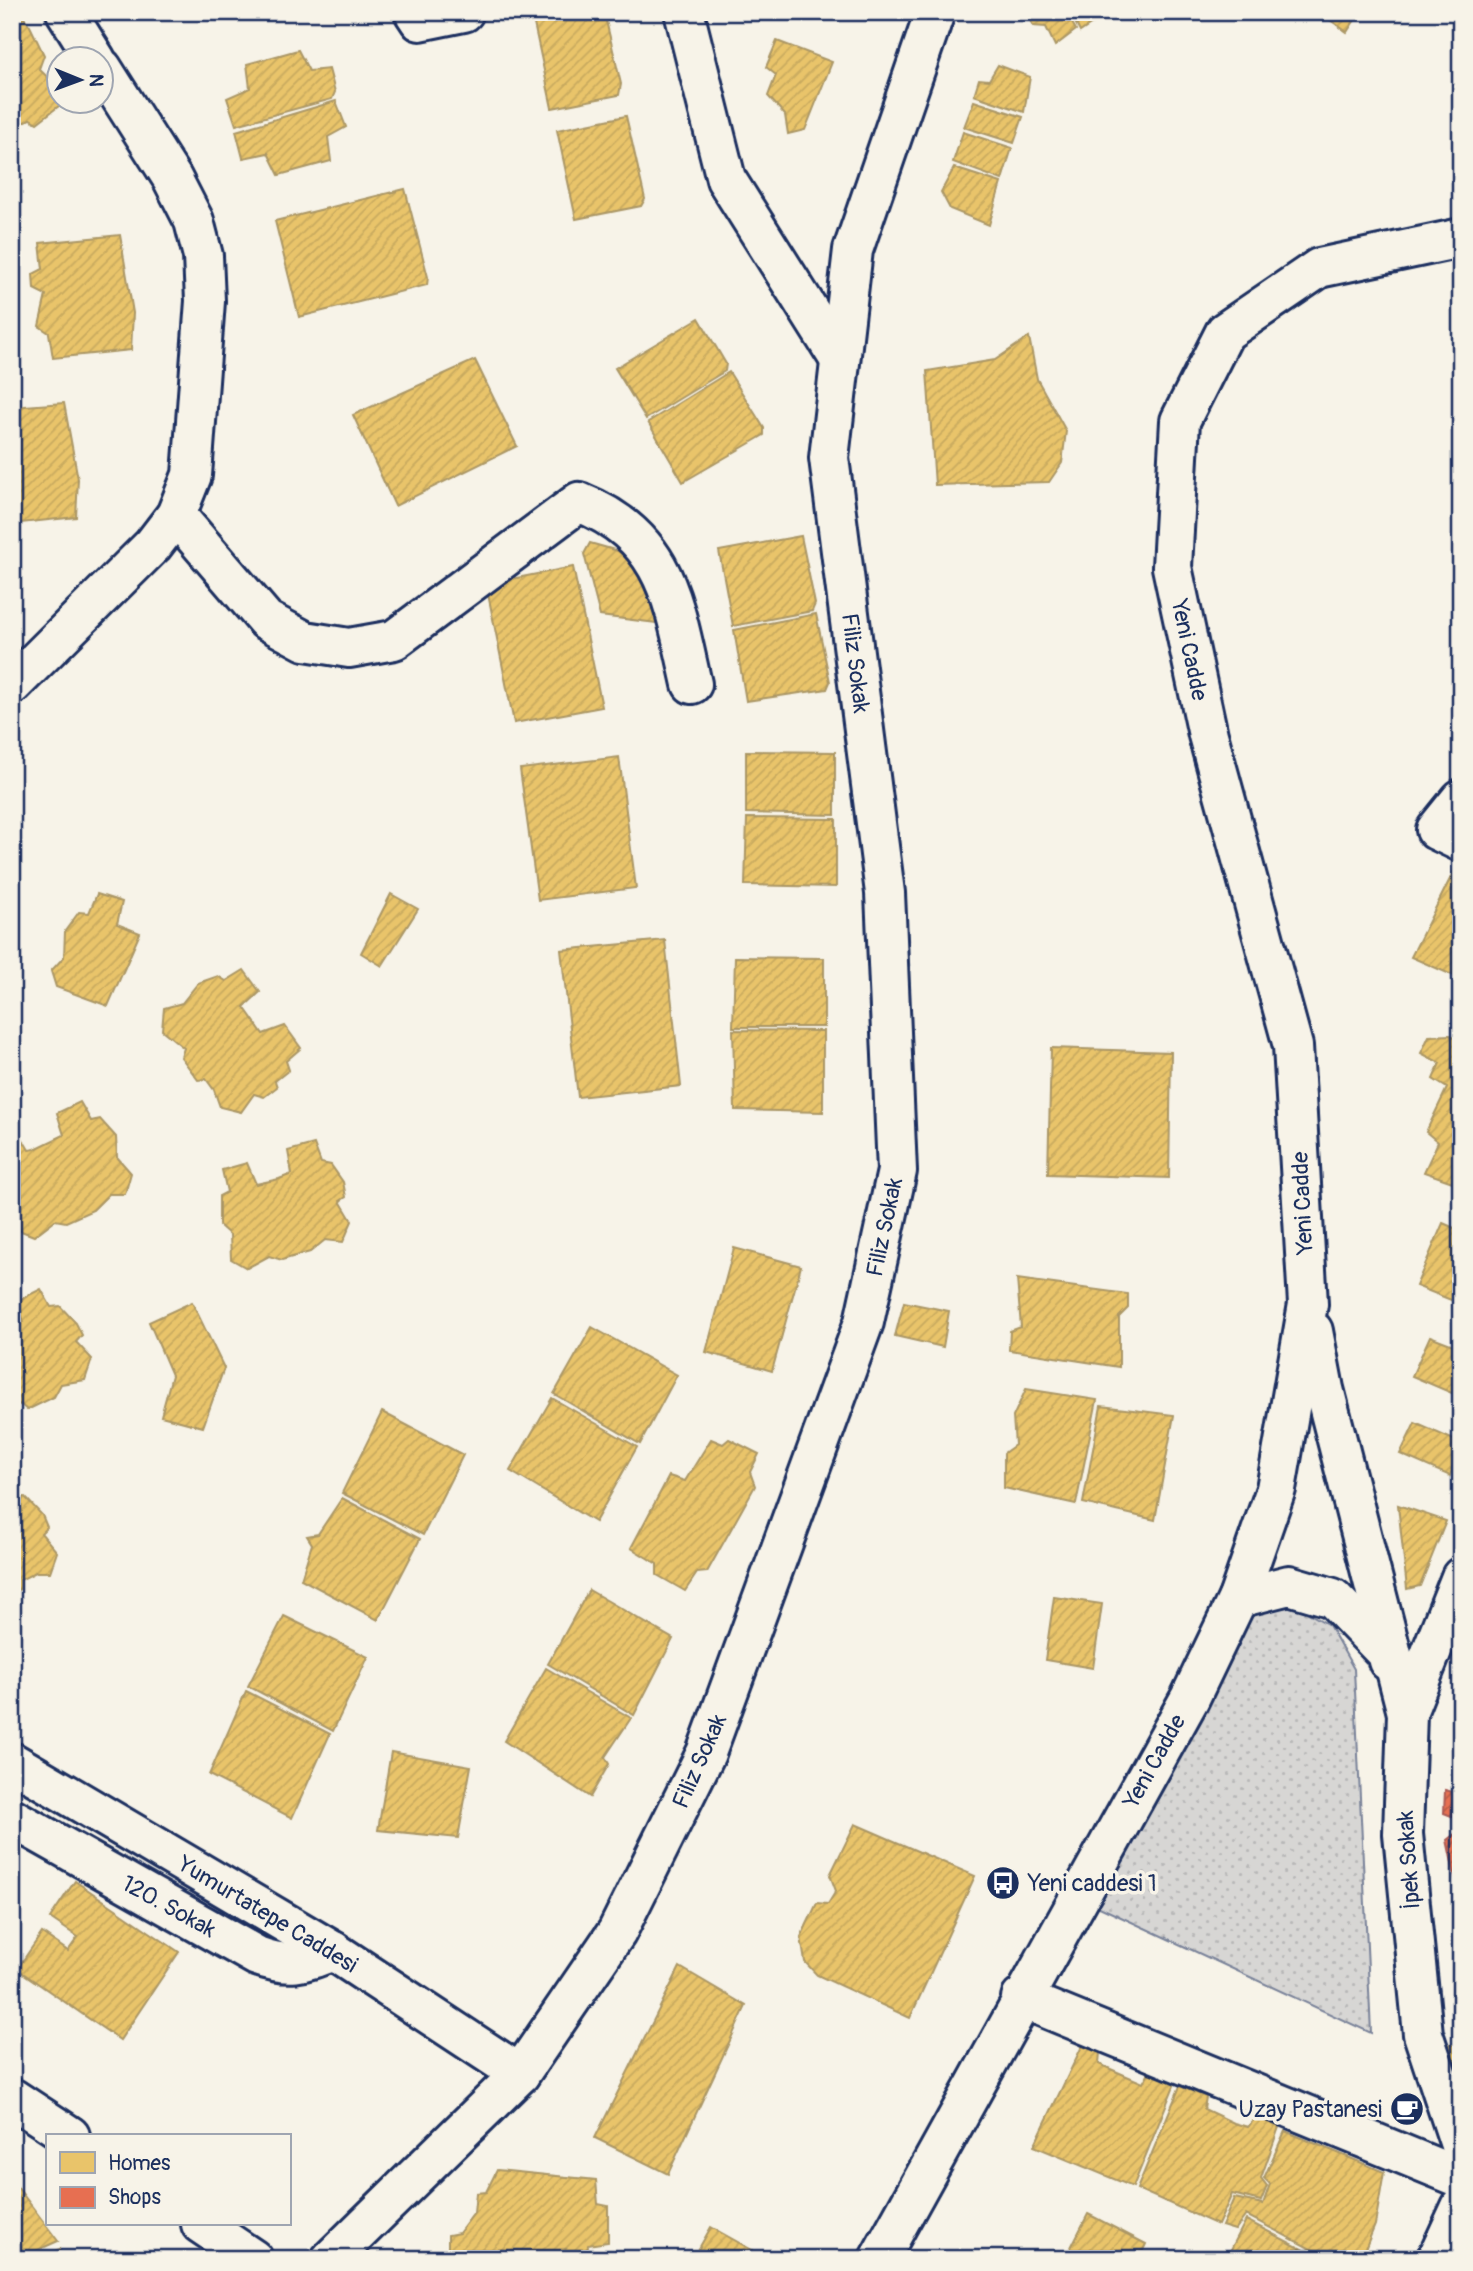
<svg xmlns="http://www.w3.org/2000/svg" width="1473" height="2271" viewBox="0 0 1473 2271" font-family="Pangolin,sans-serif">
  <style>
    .green { fill: url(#green-dots); stroke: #798299; stroke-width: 2 }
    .homes { fill: url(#homes-hatch); stroke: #ab9766; stroke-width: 2 }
    .shops { fill: url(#shops-hatch); stroke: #aa5c55; stroke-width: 2 }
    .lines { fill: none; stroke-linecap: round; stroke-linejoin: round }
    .minor-casing { stroke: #1b2f5e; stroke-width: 44 }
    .major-casing { stroke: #1b2f5e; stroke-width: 44 }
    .minor { stroke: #f7f3e8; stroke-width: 38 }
    .major { stroke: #f7f3e8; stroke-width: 38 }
    .labels { text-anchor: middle; stroke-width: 7; stroke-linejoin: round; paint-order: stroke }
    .street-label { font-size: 23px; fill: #1b2f5e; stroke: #f7f3e8 }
    .poi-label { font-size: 23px; fill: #1b2f5e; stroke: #f7f3e8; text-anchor: start }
  </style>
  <defs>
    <pattern id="green-dots" width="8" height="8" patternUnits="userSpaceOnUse" patternTransform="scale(1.75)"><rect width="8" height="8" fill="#d7d6d4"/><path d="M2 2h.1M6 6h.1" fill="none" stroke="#b8b8b8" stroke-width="1.8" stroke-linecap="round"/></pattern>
    <pattern id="homes-hatch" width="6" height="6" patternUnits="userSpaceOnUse" patternTransform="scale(1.75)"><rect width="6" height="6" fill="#e9c46a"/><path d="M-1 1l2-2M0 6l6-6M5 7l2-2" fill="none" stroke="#c7a95e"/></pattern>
    <pattern id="shops-hatch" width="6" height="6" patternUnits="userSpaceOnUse" patternTransform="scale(1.75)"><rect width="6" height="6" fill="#e76f51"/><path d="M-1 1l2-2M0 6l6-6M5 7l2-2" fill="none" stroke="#ba5c46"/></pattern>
  </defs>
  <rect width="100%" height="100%" fill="#f7f3e8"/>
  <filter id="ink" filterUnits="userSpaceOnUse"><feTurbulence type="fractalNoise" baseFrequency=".0143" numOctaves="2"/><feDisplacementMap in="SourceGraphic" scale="14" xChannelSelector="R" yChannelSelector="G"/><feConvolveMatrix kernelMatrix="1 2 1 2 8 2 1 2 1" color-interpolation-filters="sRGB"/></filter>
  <g filter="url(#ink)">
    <polygon class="green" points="1296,1606 1329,1625 1354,1669 1371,2033 1095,1905 1255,1611"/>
    <g class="homes">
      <polygon points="567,12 604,12 621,84 619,95 552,108 533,19"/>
      <polygon points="1026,12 1066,12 1076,30 1055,46 1046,27 1033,26"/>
      <polygon points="1070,12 1110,12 1080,32"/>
      <polygon points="1319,12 1360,12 1347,32"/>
      <polygon points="12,15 22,15 30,26 44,55 39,69 60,89 60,102 64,102 37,123 30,119 12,129"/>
      <polygon points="777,41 832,62 805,130 788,134 785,115 768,96 776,75 766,67"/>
      <polygon points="298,50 309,71 329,69 335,92 332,99 236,125 227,98 250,88 247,64"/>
      <polygon points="998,65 1030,77 1024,112 974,95 979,79 989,80"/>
      <polygon points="336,101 346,127 328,137 331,161 279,175 268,153 243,158 236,131"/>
      <polygon points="974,101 1023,117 1014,143 964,127"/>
      <polygon points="626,116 645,199 641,206 576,219 557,130"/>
      <polygon points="963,132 1012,148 1002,180 953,162"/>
      <polygon points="954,168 1001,183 989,225 950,209 941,192"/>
      <polygon points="405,189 428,277 427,285 299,317 275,221"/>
      <polygon points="120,235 133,313 131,350 53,358 49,333 39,326 46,295 34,289 33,274 43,269 40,243"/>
      <polygon points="699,318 726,364 725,371 646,419 615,368"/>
      <polygon points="1029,337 1037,379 1066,431 1062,463 1049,482 935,485 927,371 995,360"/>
      <polygon points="475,360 517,446 395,506 353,415"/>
      <polygon points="729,372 764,428 764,435 683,482 648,422"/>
      <polygon points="64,403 78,479 76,517 12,524 12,407"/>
      <polygon points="801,536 815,604 812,611 733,626 719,551"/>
      <polygon points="590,543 618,551 641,571 657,623 600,616 584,554"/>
      <polygon points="573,567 602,707 514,723 486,584"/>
      <polygon points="816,614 830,682 827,689 746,701 734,630"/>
      <polygon points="746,751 835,752 835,815 746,813"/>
      <polygon points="619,757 636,888 538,900 520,769"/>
      <polygon points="747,818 836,819 836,887 745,885"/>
      <polygon points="1454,871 1461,875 1461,979 1411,957"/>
      <polygon points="97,894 122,902 117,924 140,933 108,1006 56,987 51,971 64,957 65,931 79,912 89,913"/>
      <polygon points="391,894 418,909 382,966 361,953"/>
      <polygon points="665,940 681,1086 578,1097 561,950"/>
      <polygon points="735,957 824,958 824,1027 733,1027"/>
      <polygon points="244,970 260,992 244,1007 263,1034 285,1026 301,1048 286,1061 289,1070 275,1081 277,1087 264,1097 254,1094 241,1112 220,1107 214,1090 206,1079 198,1080 181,1057 184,1048 162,1030 164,1008 182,1003 198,983 218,976 226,981"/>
      <polygon points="733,1030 823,1031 823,1112 735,1110"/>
      <polygon points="1450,1035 1461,1040 1461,1185 1424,1172 1438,1142 1426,1132 1447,1088 1433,1079 1440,1063 1421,1053 1429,1036"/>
      <polygon points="1051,1048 1171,1052 1169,1178 1048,1174"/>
      <polygon points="80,1102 91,1121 100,1119 116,1137 117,1157 131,1173 125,1194 109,1194 93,1210 66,1222 55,1220 34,1236 16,1229 12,1208 12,1134 18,1131 29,1150 35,1149 64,1135 57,1113"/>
      <polygon points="314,1144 321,1163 331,1165 343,1182 346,1197 340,1201 352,1221 343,1242 325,1240 310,1252 282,1260 269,1256 247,1268 231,1259 230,1235 219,1225 219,1196 227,1192 222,1170 247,1163 256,1184 279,1179 292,1174 288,1151"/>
      <polygon points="1443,1223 1461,1231 1461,1304 1416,1286"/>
      <polygon points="734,1248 801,1266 772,1371 706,1352"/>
      <polygon points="1017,1279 1128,1294 1128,1308 1119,1317 1119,1367 1009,1350 1010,1331 1021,1327"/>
      <polygon points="41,1289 51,1307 60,1306 76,1323 82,1335 76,1342 92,1359 85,1380 61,1384 54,1397 27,1410 20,1404 12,1410 12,1328 24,1322 17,1301"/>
      <polygon points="192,1302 224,1368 203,1427 161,1416 172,1375 149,1322"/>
      <polygon points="904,1302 949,1311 943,1347 895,1336"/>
      <polygon points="592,1327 677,1375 640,1444 554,1394"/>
      <polygon points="1430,1336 1461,1348 1461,1397 1412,1376"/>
      <polygon points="1026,1389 1097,1400 1076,1504 1004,1488 1004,1453 1015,1445 1013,1417"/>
      <polygon points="552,1398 637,1447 595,1522 510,1471"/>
      <polygon points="1101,1406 1174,1415 1155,1520 1083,1503"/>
      <polygon points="382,1412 463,1455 423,1535 342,1493"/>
      <polygon points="1415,1423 1461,1443 1450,1476 1400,1454"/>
      <polygon points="711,1439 723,1444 729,1439 759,1454 750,1472 755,1486 707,1572 697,1573 685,1591 657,1575 657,1564 631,1548 669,1476 685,1481"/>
      <polygon points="12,1492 15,1498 25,1497 42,1515 47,1527 41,1533 57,1552 50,1572 36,1572 20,1580 20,1589 12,1592"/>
      <polygon points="342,1498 420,1539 378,1620 301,1579 312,1544 307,1536 318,1534"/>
      <polygon points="1398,1505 1446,1521 1420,1586 1407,1589"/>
      <polygon points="589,1590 673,1639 634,1715 548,1664"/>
      <polygon points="1054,1597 1102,1604 1093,1668 1045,1660"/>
      <polygon points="284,1616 368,1657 333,1731 248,1686"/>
      <polygon points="546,1668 631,1718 605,1757 609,1764 590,1797 504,1741"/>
      <polygon points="246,1691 330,1734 292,1818 209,1775"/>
      <polygon points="391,1752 471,1766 458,1838 378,1830"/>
      <polygon points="855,1824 975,1876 910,2018 817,1975 805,1962 801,1937 817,1903 828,1904 836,1891 830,1875"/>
      <polygon points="75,1881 179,1952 120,2040 17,1969 42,1933 68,1951 78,1937 50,1918"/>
      <polygon points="680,1967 746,2006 668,2174 595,2138"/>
      <polygon points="1442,2043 1461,2046 1461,2084 1440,2079"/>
      <polygon points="1083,2044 1100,2052 1099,2064 1129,2077 1143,2083 1149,2072 1175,2083 1133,2187 1034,2146"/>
      <polygon points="1180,2086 1206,2097 1204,2109 1234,2123 1248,2127 1256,2117 1279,2127 1261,2178 1267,2186 1261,2201 1232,2194 1218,2225 1137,2189"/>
      <polygon points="1285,2131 1384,2172 1375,2225 1361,2259 1330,2259 1246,2215 1235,2230 1222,2226 1234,2198 1263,2204 1270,2184 1264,2178"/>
      <polygon points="497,2170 596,2180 598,2204 608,2206 608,2242 588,2245 587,2259 448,2259 448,2235 459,2233 474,2213 476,2193 486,2192"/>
      <polygon points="12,2180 58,2241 18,2259 12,2259"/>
      <polygon points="1088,2214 1146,2244 1139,2259 1065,2259"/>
      <polygon points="1246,2220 1321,2259 1226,2259"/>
      <polygon points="711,2227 768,2259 693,2259"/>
      <polygon points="60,2249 60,2259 34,2259"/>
    </g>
    <polygon class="shops" points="1445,1790 1461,1794 1461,1904 1447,1840 1456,1833 1454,1817 1444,1813"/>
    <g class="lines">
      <g class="minor-casing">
        <g id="minor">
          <polyline points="66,12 96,60"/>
          <polyline points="414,12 420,21 464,12"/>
          <polyline points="684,12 726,179 840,360"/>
          <path d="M176,515L266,620L305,641L349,648L394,640L579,502C667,537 673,601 692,684"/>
          <polyline points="12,685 153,545 176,515 192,475 205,301 203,256 194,221 172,178 102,68"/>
          <polyline points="1461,799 1436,830 1461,842"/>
          <polyline points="1313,1331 1324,1389 1407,1713"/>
          <polyline points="1461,1577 1407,1713 1403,1834 1423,2034 1461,2148"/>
          <polyline points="1238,1598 1289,1585 1333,1598 1386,1653 1388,1661"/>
          <polyline points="12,1762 333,1951 520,2074"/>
          <path d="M12,1818L257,1956C290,1968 302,1963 333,1951"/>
          <polyline points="1021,1998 1461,2178"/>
          <polyline points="12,2098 70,2136"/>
          <polyline points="201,2224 253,2259"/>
          <polyline points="331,2259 520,2074 617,1932 706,1753 864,1322 897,1171 885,893 829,458 853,250 935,12"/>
          <polyline points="879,2259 1190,1698 1238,1598 1276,1489 1308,1304 1293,1046 1208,735 1172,567 1180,421 1225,332 1319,268 1461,238"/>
        </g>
      </g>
      <g class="major-casing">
        <polyline id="major" points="1437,2259 1461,2207"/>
      </g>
      <use href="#minor" class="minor"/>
      <use href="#major" class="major"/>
    </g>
  </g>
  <defs>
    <g id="bus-disc" transform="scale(1.75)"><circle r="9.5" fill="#1b2f5e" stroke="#f7f3e8"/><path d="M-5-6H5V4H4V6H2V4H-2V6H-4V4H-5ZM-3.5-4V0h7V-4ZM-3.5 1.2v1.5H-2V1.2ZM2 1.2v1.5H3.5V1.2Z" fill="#fff"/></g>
    <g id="cafe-disc" transform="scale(1.75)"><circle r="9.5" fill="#1b2f5e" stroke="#f7f3e8"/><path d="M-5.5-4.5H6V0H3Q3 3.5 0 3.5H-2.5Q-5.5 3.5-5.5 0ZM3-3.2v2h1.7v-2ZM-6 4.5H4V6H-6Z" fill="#fff"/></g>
  </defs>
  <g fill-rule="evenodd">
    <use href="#bus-disc" x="1003" y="1883"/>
    <use href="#cafe-disc" x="1407" y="2109"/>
  </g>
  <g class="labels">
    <g class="street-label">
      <text transform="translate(1190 650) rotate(78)" y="8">Yeni Cadde</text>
      <text transform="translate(856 663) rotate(83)" y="8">Filiz Sokak</text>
      <text transform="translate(1302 1203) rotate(-93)" y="8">Yeni Cadde</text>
      <text transform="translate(884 1227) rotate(-78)" y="8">Filiz Sokak</text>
      <text transform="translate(699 1761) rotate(-66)" y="8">Filiz Sokak</text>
      <text transform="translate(1154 1761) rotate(-61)" y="8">Yeni Cadde</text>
      <text transform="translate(1408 1860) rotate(-94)" y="8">İpek Sokak</text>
      <text transform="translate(169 1906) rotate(29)" y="8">120. Sokak</text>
      <text transform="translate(268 1914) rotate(31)" y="8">Yumurtatepe Caddesi</text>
    </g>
    <g class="poi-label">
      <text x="1028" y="1891">Yeni caddesi 1</text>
      <text x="1382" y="2117" text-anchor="end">Uzay Pastanesi</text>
    </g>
  </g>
  <rect width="1473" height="2271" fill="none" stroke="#f7f3e8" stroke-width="42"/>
  <rect x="21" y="21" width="1431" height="2229" fill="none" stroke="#1b2f5e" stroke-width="2.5" filter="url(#ink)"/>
  <rect x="46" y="2134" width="245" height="91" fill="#f7f3e8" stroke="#9fa5b1" stroke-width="2"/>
  <rect x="60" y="2152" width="35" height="21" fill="#e9c46a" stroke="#9fa5b1" stroke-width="2"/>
  <text x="108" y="2170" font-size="21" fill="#1b2f5e">Homes</text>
  <rect x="60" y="2187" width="35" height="21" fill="#e76f51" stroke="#9fa5b1" stroke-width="2"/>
  <text x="108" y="2204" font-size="21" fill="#1b2f5e">Shops</text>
  <g transform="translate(80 80) rotate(91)"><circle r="33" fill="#f7f3e8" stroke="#9fa5b1" stroke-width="2"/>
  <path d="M0-5L12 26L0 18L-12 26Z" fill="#1b2f5e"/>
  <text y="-10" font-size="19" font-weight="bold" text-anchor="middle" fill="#1b2f5e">N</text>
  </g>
</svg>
